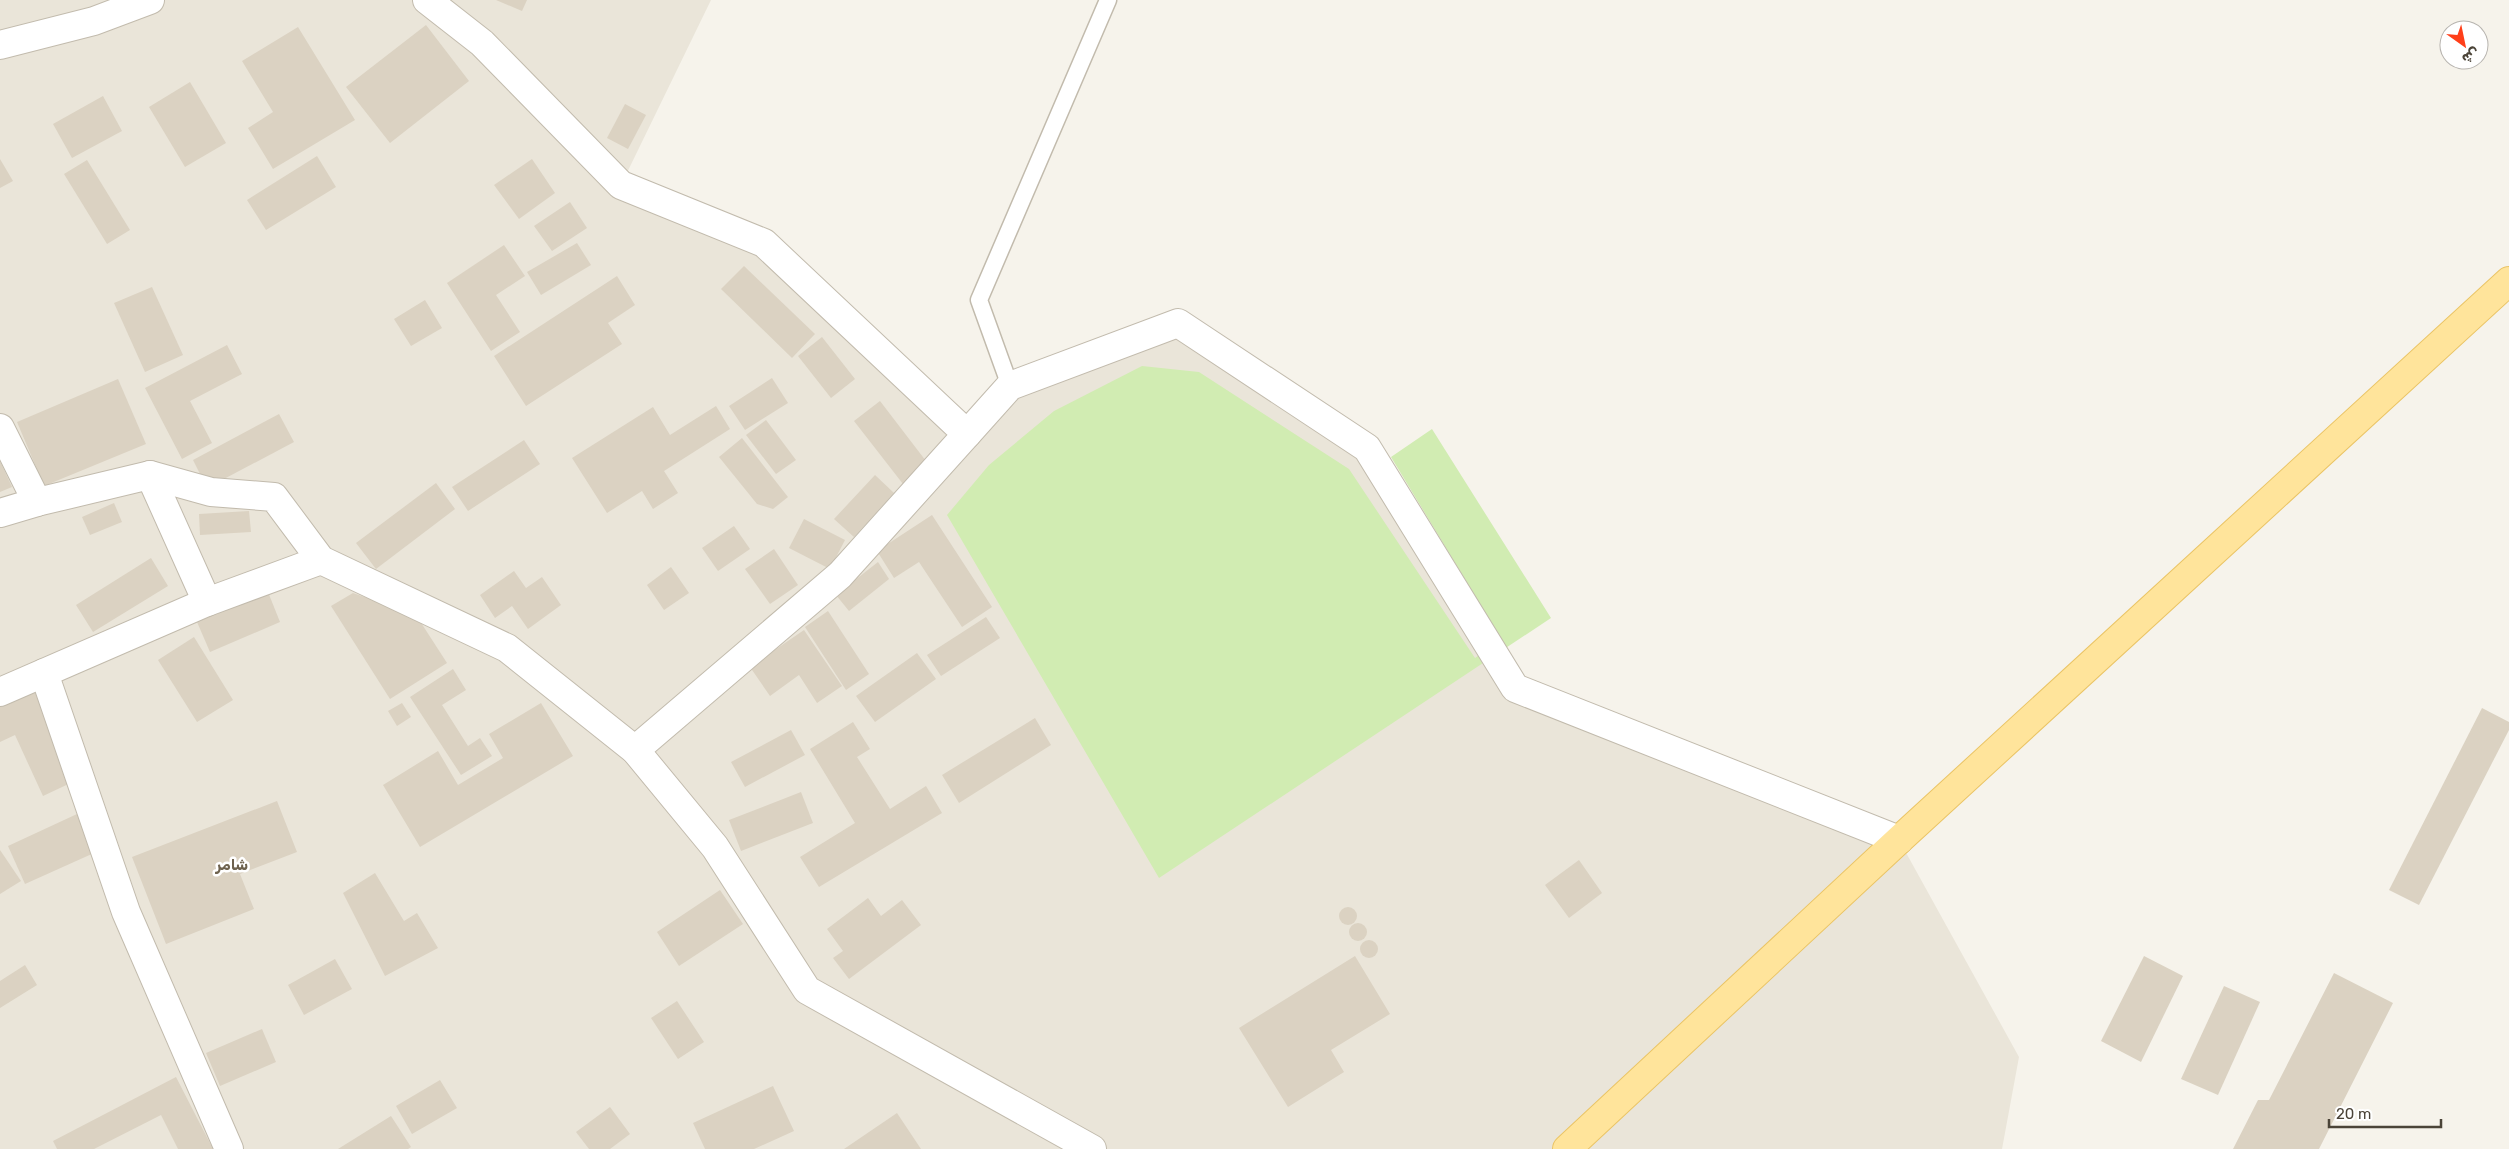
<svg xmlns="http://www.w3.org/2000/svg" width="2509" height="1149" viewBox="0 0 2509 1149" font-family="Rubik,'Noto Sans Arabic',sans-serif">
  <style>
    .residential { fill: #eae5d9 }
    .green { fill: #d1ecb2 }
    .building { fill: #dbd2c2 }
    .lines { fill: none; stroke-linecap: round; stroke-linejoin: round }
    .service-casing { stroke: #c2bbad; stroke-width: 19 }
    .minor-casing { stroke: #c2bbad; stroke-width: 30 }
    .primary-casing { stroke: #eac465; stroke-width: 30 }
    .service { stroke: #fff; stroke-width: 16 }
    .minor { stroke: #fff; stroke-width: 28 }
    .primary { stroke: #ffe49b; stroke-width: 28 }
    .labels { text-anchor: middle; stroke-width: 5; stroke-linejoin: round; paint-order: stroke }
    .quarter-label { font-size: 15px; font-weight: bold; fill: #6e624e; stroke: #fff }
  </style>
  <rect width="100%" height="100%" fill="#f6f3eb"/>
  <polygon class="residential" points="0,0 711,0 621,185 764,243 967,434 1010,386 1178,323 1367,448 1515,688 1899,840 2019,1057 2002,1149 0,1149"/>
  <polygon class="green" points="1142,366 1199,372 1349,469 1475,658 1501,639 1391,457 1432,429 1551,618 1159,878 947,515 989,465 1054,411"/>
  <g class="building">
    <polygon points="496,0 527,0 522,11"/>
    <polygon points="426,25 469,81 390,143 346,87"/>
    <polygon points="298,27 355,120 273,169 248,128 273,112 242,61"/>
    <polygon points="190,82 226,143 185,167 149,107"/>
    <polygon points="103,96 122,131 72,158 53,124"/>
    <polygon points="625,104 646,115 628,149 607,138"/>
    <polygon points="317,156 336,187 266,230 247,200"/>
    <polygon points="0,159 13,181 0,188"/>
    <polygon points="532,159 555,193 519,219 494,185"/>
    <polygon points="87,160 130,230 107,244 64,174"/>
    <polygon points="570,202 587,228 552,251 534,226"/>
    <polygon points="577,243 591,265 541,295 527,272"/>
    <polygon points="504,245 525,276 496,295 520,332 491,351 447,283"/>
    <polygon points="744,266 815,334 792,358 721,289"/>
    <polygon points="617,276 635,305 608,323 622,344 526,406 494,356"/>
    <polygon points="152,287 183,355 145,372 114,303"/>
    <polygon points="425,300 442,328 411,346 394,319"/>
    <polygon points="822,337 855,379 831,398 798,356"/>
    <polygon points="227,345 242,374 190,401 212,443 182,459 145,388"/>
    <polygon points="772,378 788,403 745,430 729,406"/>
    <polygon points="118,379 146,444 44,486 17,422"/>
    <polygon points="880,401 929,465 903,484 854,421"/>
    <polygon points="716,406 730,429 664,471 678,493 653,509 642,491 607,513 572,458 653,407 670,435"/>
    <polygon points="279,414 294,442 207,488 193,460"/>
    <polygon points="766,420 796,460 776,474 746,435"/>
    <polygon points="742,438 788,497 773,509 757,504 719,457"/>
    <polygon points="524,440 540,464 468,511 452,487"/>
    <polygon points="0,461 12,487 0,492"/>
    <polygon points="875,475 894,493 854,537 834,519"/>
    <polygon points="436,483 455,509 376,569 356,543"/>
    <polygon points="114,503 122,522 90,535 82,517"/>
    <polygon points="249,511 251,532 200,535 199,514"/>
    <polygon points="932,515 992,607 962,627 919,562 894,578 877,551"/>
    <polygon points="804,519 845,540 830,569 789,548"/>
    <polygon points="734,526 750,549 718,571 702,548"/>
    <polygon points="774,549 798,585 770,604 745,569"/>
    <polygon points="151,558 168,586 93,632 76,605"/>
    <polygon points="878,562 889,579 849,611 836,595"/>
    <polygon points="671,567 689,593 664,610 647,585"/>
    <polygon points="514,571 526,588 542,577 561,605 528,629 512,606 495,618 480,595"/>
    <polygon points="268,592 280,622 210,652 197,622"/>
    <polygon points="353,593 416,615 447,663 390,699 331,606"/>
    <polygon points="828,611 869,674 846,690 805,627"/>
    <polygon points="986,617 1000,638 941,676 927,655"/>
    <polygon points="804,630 842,686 817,703 799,675 770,696 750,667"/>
    <polygon points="194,637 233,700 197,722 158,660"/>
    <polygon points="917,653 936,679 875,722 856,696"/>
    <polygon points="453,669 466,690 442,705 468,746 480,738 492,756 461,775 410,697"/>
    <polygon points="36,689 77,780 43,796 15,735 0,742 0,705"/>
    <polygon points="402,703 411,717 397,726 388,711"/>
    <polygon points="541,703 573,756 420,847 383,785 438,751 458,785 503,758 489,734"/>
    <polygon points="2482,708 2509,722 2509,730 2419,905 2389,890"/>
    <polygon points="1035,718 1051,745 959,803 942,775"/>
    <polygon points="853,722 870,749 857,757 890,809 926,786 942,813 819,887 800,857 855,823 810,749"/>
    <polygon points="791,730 805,755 745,787 731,762"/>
    <polygon points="801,792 813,823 741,851 729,820"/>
    <polygon points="277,801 297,852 240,874 254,909 166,944 132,857"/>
    <polygon points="77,814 94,853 25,884 8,846"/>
    <polygon points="0,850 21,881 0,894"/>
    <polygon points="1579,860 1602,893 1569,918 1545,885"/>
    <polygon points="375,873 404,921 417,913 438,948 385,976 343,893"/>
    <polygon points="720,890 743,924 679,966 657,932"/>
    <polygon points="868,898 881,916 902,900 921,925 849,979 833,958 843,951 827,929"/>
    <circle cx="1348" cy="916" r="9"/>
    <circle cx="1358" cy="932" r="9"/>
    <circle cx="1369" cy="949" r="9"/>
    <polygon points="1355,956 1390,1014 1331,1050 1344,1072 1288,1107 1239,1028"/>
    <polygon points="2144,956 2183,976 2141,1062 2101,1041"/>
    <polygon points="335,959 352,989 304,1015 288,985"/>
    <polygon points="25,965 37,985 0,1008 0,981"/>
    <polygon points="2334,973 2393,1003 2319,1149 2233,1149 2258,1100 2269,1100"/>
    <polygon points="2224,986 2260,1002 2218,1095 2181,1079"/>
    <polygon points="677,1001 704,1042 678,1059 651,1018"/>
    <polygon points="262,1029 276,1062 220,1086 206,1053"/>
    <polygon points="176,1077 213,1149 178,1149 161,1115 94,1149 57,1149 53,1141"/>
    <polygon points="440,1080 457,1108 412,1134 396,1106"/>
    <polygon points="773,1086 794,1131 754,1149 705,1149 693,1123"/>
    <polygon points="610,1107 630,1134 610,1149 589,1149 576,1132"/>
    <polygon points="897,1113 921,1149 844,1149"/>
    <polygon points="391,1116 411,1147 408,1149 338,1149"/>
  </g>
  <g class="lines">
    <g class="service-casing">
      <polyline id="service" points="1010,386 979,300 1108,0"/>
    </g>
    <g class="minor-casing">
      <g id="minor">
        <polyline points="427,0 482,43 621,185 764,243 967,434 840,575 635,750 715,847 807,990 1092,1149"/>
        <polyline points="0,45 94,21 150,0"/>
        <polyline points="0,428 37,502 150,475 211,492 274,497 321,560 507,648 635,750"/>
        <polyline points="967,434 1010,386 1178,323 1367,448 1515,688 1899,840"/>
        <polyline points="150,475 207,602"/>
        <polyline points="0,513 37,502"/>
        <polyline points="44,673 126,912 229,1149"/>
        <polyline points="0,692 207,602 321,560"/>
      </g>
    </g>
    <g class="primary-casing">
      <polyline id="primary" points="1567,1149 1899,840 2509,281"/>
    </g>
    <use href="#service" class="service"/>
    <use href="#minor" class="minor"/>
    <use href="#primary" class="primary"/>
  </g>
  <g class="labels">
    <g class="quarter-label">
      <text x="232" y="870">شامر</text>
    </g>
  </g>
  <g transform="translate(2464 45) rotate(147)"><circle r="24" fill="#ffffff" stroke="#b7b4af"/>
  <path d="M0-4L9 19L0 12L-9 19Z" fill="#ff3f19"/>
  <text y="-8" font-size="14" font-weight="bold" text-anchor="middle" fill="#4b4438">ش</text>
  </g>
  <path d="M2329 1119v8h112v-8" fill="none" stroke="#4b4438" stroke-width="2.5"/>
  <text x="2336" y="1119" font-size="15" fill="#4b4438" stroke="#ffffff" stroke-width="4" paint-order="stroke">20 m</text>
</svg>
